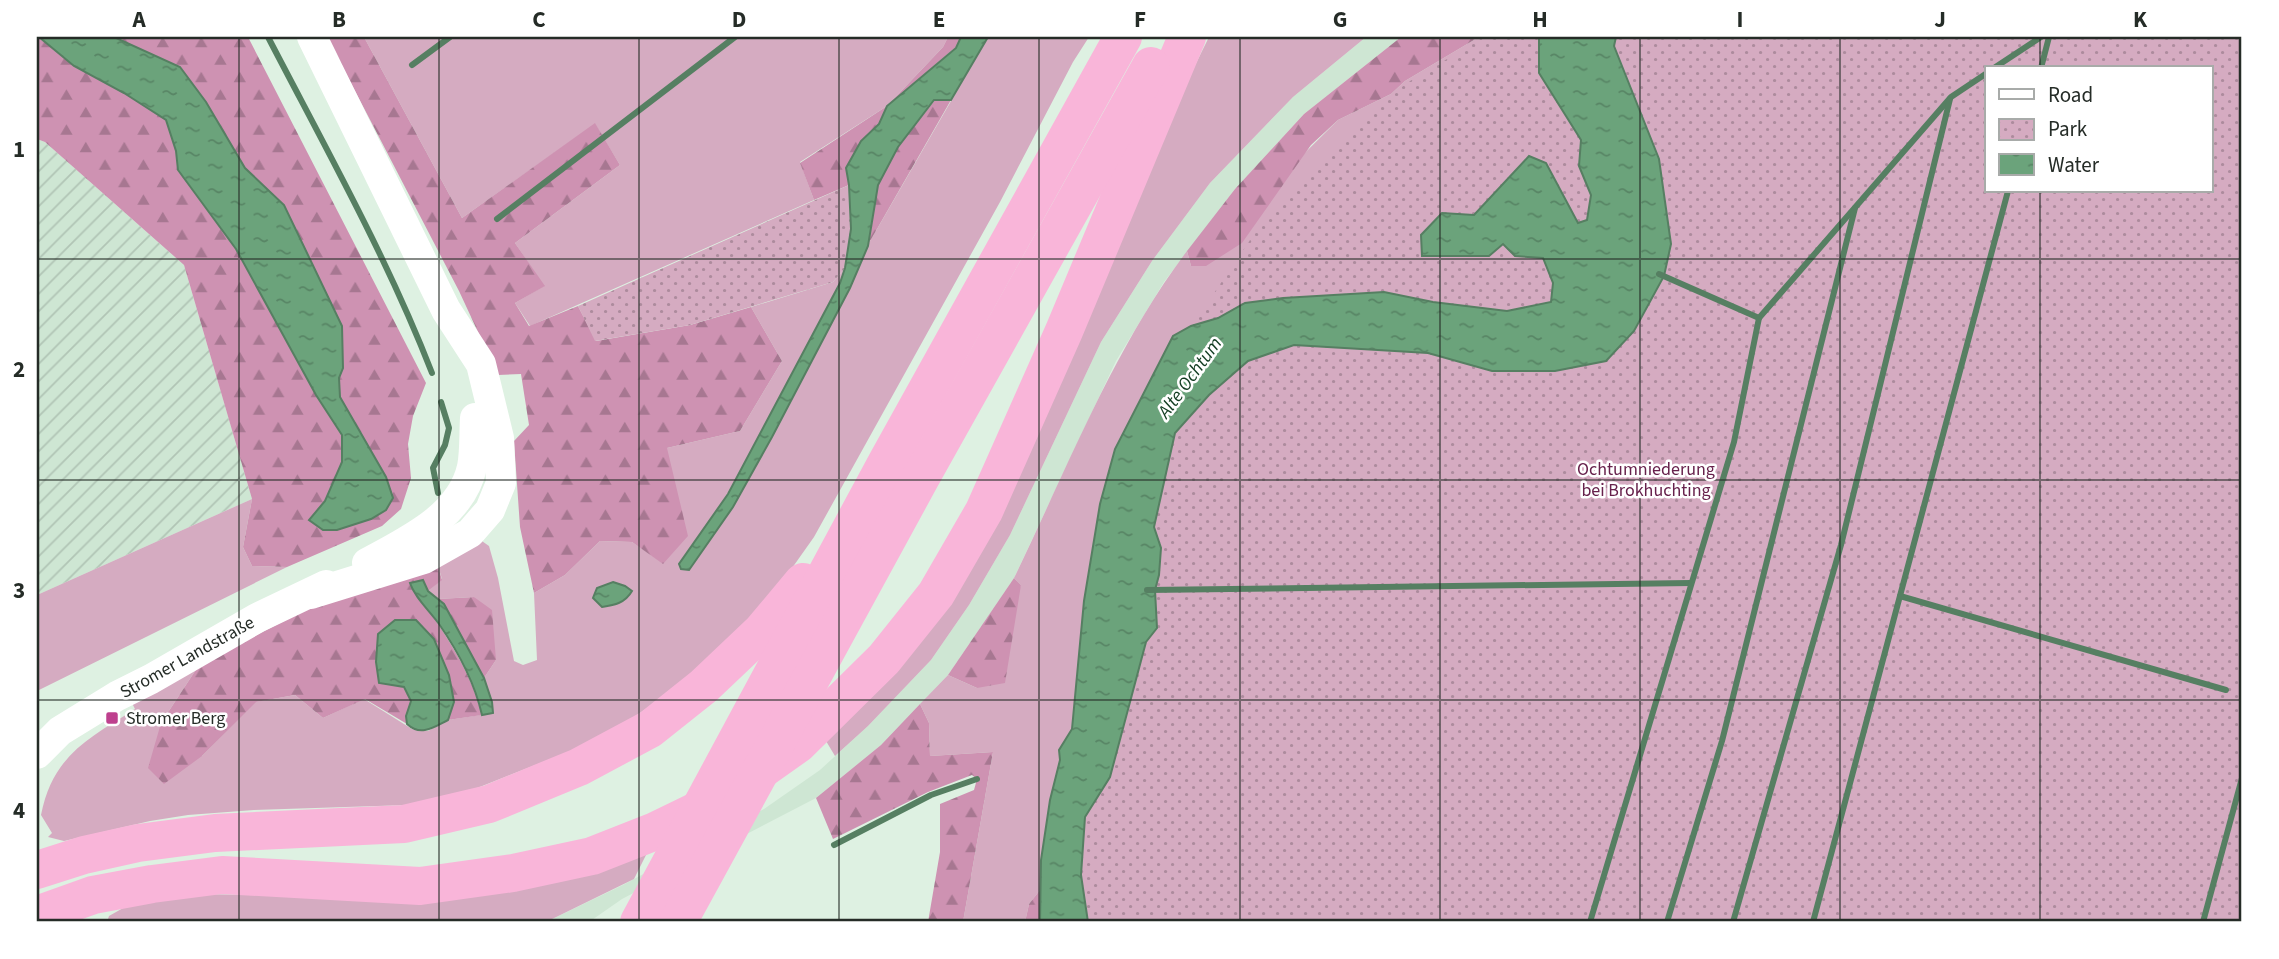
<svg xmlns="http://www.w3.org/2000/svg" width="2279" height="959" viewBox="0 0 2279 959" font-family="'Source Sans 3',sans-serif">
  <style>
    .built { fill: #cee6d3 }
    .industrial { fill: url(#industrial-furrows) }
    .grass { fill: #d5abc1 }
    .forest { fill: url(#forest-firs) }
    .park { fill: url(#park-dots); fill-rule: evenodd }
    .water { fill: url(#water-ripples); stroke: #567f62; stroke-width: 2 }
    .lines { fill: none; stroke-linecap: round; stroke-linejoin: round }
    .stream { stroke: #567f62; stroke-width: 6 }
    .secondary { stroke: #fff; stroke-width: 30 }
    .highway { stroke: #f9b5d9; stroke-width: 38 }
    .grid { fill: none; stroke: #252c27; stroke-width: 2; stroke-opacity: 0.55 }
    .poi-dot { fill: #be408e; stroke: #fff; stroke-width: 2.5 }
    .labels { text-anchor: middle; stroke-width: 5; stroke-linejoin: round; paint-order: stroke }
    .park-label { font-size: 18px; fill: #67214c; stroke: #fff }
    .street-label { font-size: 18px; fill: #252c27; stroke: #fff }
    .poi-label { font-size: 18px; fill: #252c27; stroke: #fff; text-anchor: start }
    .water-label { font-size: 19px; font-style: italic; fill: #103b20; stroke: #fff }
    .neatline { fill: none; stroke: #252c27; stroke-width: 2.5 }
    .grid-label { font-size: 23px; text-anchor: middle; font-weight: bold; fill: #252c27 }
  </style>
  <defs>
    <pattern id="industrial-furrows" width="10" height="10" patternUnits="userSpaceOnUse" patternTransform="scale(1.75)"><rect width="10" height="10" fill="#cee6d3"/><path d="M-1 1l2-2M0 10L10 0M9 11l2-2" fill="none" stroke="#b1c5b5"/></pattern>
    <pattern id="forest-firs" width="22" height="20" patternUnits="userSpaceOnUse" patternTransform="scale(1.75)"><rect width="22" height="20" fill="#ce92b2"/><path d="M5 1l3.5 6h-7zM16 11l3.5 6h-7z" fill="#a77791"/></pattern>
    <pattern id="park-dots" width="8" height="8" patternUnits="userSpaceOnUse" patternTransform="scale(1.75)"><rect width="8" height="8" fill="#d5abc1"/><path d="M2 2h.1M6 6h.1" fill="none" stroke="#ad8b9d" stroke-width="1.8" stroke-linecap="round"/></pattern>
    <pattern id="water-ripples" width="26" height="14" patternUnits="userSpaceOnUse" patternTransform="scale(1.75)"><rect width="26" height="14" fill="#6ba37b"/><path d="M2 4q2-2 4 0t4 0M15 11q2-2 4 0t4 0" fill="none" stroke="#588565"/></pattern>
  </defs>
  <rect width="100%" height="100%" fill="#def1e2"/>
  <polygon class="built" points="1366,37 1401,37 1304,114 1235,189 1164,282 1116,361 1014,578 948,675 881,745 816,798 622,899 589,922 546,922 623,885 764,809 820,770 868,726 931,660 969,605 1010,535 1101,342 1152,261 1210,183 1293,97"/>
  <polygon class="industrial" points="37,139 45,142 184,265 252,499 37,595"/>
  <g class="grass">
    <polygon points="364,37 948,37 943,47 887,106 800,162 814,200 530,326 515,303 544,286 515,243 620,165 595,124 462,218"/>
    <path d="M988,37H1089L1073,62L1000,202L814,537L761,612L716,660L604,738L472,790L407,805L254,810L188,815L150,821L64,841L48,837L52,833L41,815C53,755 88,739 135,709L132,703L199,665L161,723L202,756L255,702L295,695L323,718L364,699L412,729L428,731L448,720L493,713L492,702L484,678L496,660L474,597L438,599L428,591L442,579L437,563L479,539L489,546L498,578L514,661L523,665L537,660L534,593L565,575L600,541L632,542L663,563L667,448L740,431L782,361L751,307L833,282L845,268L840,283L803,355L728,494L679,563L733,507L850,288L869,243Z"/>
    <polygon points="1209,37 1366,37 1293,97 1210,183 1152,261 1101,342 1010,535 969,605 931,660 868,726 835,756 826,741 894,674"/>
    <path d="M1479,37H1519L1115,449L1100,504L1084,601L1072,729L1059,750L1060,760L1050,800L1041,860L1040,890L1029,904L1025,922H963L993,752L930,756L929,723L920,704L948,675L977,688L1021,585L1014,578C1068,467 1113,349 1187,251L1191,266L1338,120L1391,94L1405,81Z"/>
    <polygon points="252,499 243,547 252,566 287,567 37,691 37,595"/>
    <polygon points="647,853 634,879 546,922 107,922 109,916 132,903 193,894 311,896"/>
  </g>
  <g class="forest">
    <polygon points="37,37 166,120 176,151 178,170 236,249 316,395 342,435 342,462 325,501 309,520 358,522 371,519 393,498 386,477 340,397 339,378 343,368 284,205 245,168 206,102 180,67 114,37 248,37 426,383 413,416 408,444 411,478 401,509 382,526 287,567 252,566 243,547 252,499 184,265 45,142 37,139"/>
    <polygon points="327,37 364,37 462,218 595,123 620,165 515,243 545,286 515,303 529,326 578,306 596,341 690,325 751,307 782,361 740,431 667,448 688,536 663,564 632,542 600,541 565,575 534,593 520,527 514,441 529,425 521,374 498,375 459,291"/>
    <polygon points="948,37 961,37 956,47 887,106 879,124 861,141 846,168 849,185 814,200 800,163 887,106 943,47"/>
    <polygon points="1401,37 1479,37 1405,81 1391,94 1338,120 1311,145 1242,243 1206,266 1191,266 1187,251 1235,189 1304,114"/>
    <polygon points="935,100 951,100 869,243 878,185 898,147"/>
    <path d="M437,563L442,580L428,591L423,581L410,583C438,624 470,666 482,715L448,720L454,702L403,687L411,701L406,715L407,724L365,699L323,718L295,695L256,702L202,756L164,784L148,768L161,723L199,665L307,609Z"/>
    <polygon points="1014,578 1021,585 1005,683 977,688 948,675"/>
    <polygon points="474,597 492,610 496,660 484,678 444,604 438,599"/>
    <polygon points="920,704 929,723 930,756 993,752 963,922 928,922 940,852 940,804 974,790 977,779 972,775 928,792 833,839 816,798 881,745"/>
    <polygon points="1040,890 1040,922 1025,922 1029,904"/>
  </g>
  <g class="park">
    <path d="M1484,37H2242V922H1050L1147,392L1269,212L1405,84ZM1987,68H2211V191H1987Z"/>
    <polygon points="849,185 851,229 845,268 833,282 690,325 595,341 578,306"/>
  </g>
  <g class="water">
    <polygon points="39,37 114,37 180,67 206,102 245,168 284,205 342,326 343,368 339,378 340,397 386,477 393,498 386,510 371,519 337,530 323,530 309,520 325,501 342,462 342,435 316,395 236,249 178,170 176,151 166,120 124,93 74,66"/>
    <polygon points="961,37 988,37 951,100 934,100 898,147 878,185 868,246 850,288 772,437 733,507 689,570 681,569 679,564 728,494 840,283 845,268 851,229 849,185 846,168 861,141 879,124 887,106 956,48"/>
    <polygon points="1539,37 1616,37 1614,46 1659,159 1671,244 1664,276 1634,331 1606,361 1555,371 1492,371 1428,353 1294,345 1248,361 1209,395 1175,433 1154,527 1161,548 1159,575 1155,590 1157,628 1146,642 1110,777 1085,817 1081,875 1088,922 1040,922 1041,860 1050,800 1060,760 1059,750 1072,729 1084,601 1100,504 1115,449 1173,336 1191,326 1218,318 1245,303 1283,298 1384,292 1433,302 1507,311 1551,302 1553,283 1543,258 1515,256 1503,244 1489,256 1422,256 1421,235 1442,213 1474,215 1529,156 1546,163 1578,223 1587,220 1591,195 1579,166 1581,140 1539,73"/>
    <path d="M423,580L428,591L444,604L484,678L492,702L493,713L482,715C475,684 457,650 439,624C429,610 415,598 410,583Z"/>
    <path d="M613,582L625,586L632,591C625,603 615,605 602,607L593,598L597,588Z"/>
    <path d="M395,620H416L434,639L449,675L454,702L448,720C434,727 421,737 407,724L406,716L411,701L404,687L379,683L376,662L378,634Z"/>
  </g>
  <g class="lines">
    <g class="stream">
      <path d="M268,37C325,147 387,257 432,373"/>
      <polyline points="412,65 450,37"/>
      <polyline points="1994,68 2041,37"/>
      <polyline points="2041,68 2049,37"/>
      <polyline points="497,219 735,37"/>
      <polyline points="1659,274 1759,318"/>
      <polyline points="438,493 433,468 445,445 449,428 441,402"/>
      <polyline points="1147,590 1691,583"/>
      <polyline points="1900,596 2226,690"/>
      <polyline points="834,845 931,795 977,779"/>
      <polyline points="1590,922 1734,442 1759,318 1951,97 1987,73"/>
      <polyline points="1667,922 1722,741 1855,208"/>
      <polyline points="1733,922 1841,545 1950,99"/>
      <polyline points="1813,922 2008,191"/>
      <polyline points="2203,922 2242,778"/>
    </g>
    <g class="secondary">
      <path d="M367,563C407,541 461,517 472,467C475,452 474,434 475,418"/>
      <polyline points="311,594 424,559 470,533 490,510 501,483 499,438 481,364 446,310 312,37"/>
      <polyline points="37,754 60,731 117,696 151,679 257,618 326,585"/>
    </g>
    <g class="highway">
      <polyline points="37,870 84,855 138,843 215,833 404,824 489,804 579,767 650,729 704,686 762,631 803,582"/>
      <polyline points="37,915 93,895 152,884 222,875 420,886 513,873 592,856 653,832 719,800 798,744 884,659 936,594 984,511 1064,331 1187,37"/>
      <polyline points="639,922 888,460 1123,37"/>
      <polyline points="678,922 920,479 1151,66"/>
    </g>
  </g>
  <path class="grid" d="M239,37V922M439,37V922M639,37V922M839,37V922M1039,37V922M1240,37V922M1440,37V922M1640,37V922M1840,37V922M2040,37V68M2040,191V922M37,259H2242M37,480H2242M37,700H2242"/>
  <rect class="poi-dot" x="105" y="711" width="14" height="14" rx="3.5"/>
  <g class="labels">
    <g class="park-label">
      <text x="1646" y="475">Ochtumniederung<tspan x="1646" dy="21">bei Brokhuchting</tspan></text>
    </g>
    <g class="street-label">
      <text transform="translate(187 657) rotate(-29)" y="6">Stromer Landstraße</text>
    </g>
    <g class="poi-label">
      <text x="126" y="724">Stromer Berg</text>
    </g>
    <g class="water-label">
      <text transform="translate(1189 377) rotate(-54)" y="7">Alte Ochtum</text>
    </g>
  </g>
  <rect width="2279" height="959" fill="none" stroke="#ffffff" stroke-width="77"/>
  <rect x="1985" y="66" width="228" height="126" fill="#ffffff" stroke="#a8aba9" stroke-width="2"/>
  <rect x="1999" y="89" width="35" height="10" fill="#ffffff" stroke="#a8aba9" stroke-width="2"/>
  <text x="2048" y="102" font-size="21" fill="#252c27">Road</text>
  <rect x="1999" y="119" width="35" height="21" fill="url(#park-dots)" stroke="#a8aba9" stroke-width="2"/>
  <text x="2048" y="136" font-size="21" fill="#252c27">Park</text>
  <rect x="1999" y="154" width="35" height="21" fill="url(#water-ripples)" stroke="#a8aba9" stroke-width="2"/>
  <text x="2048" y="172" font-size="21" fill="#252c27">Water</text>
  <rect x="38" y="38" width="2202" height="882" class="neatline"/>
  <g class="grid-label">
    <text x="139" y="27">A</text>
    <text x="339" y="27">B</text>
    <text x="539" y="27">C</text>
    <text x="739" y="27">D</text>
    <text x="939" y="27">E</text>
    <text x="1140" y="27">F</text>
    <text x="1340" y="27">G</text>
    <text x="1540" y="27">H</text>
    <text x="1740" y="27">I</text>
    <text x="1940" y="27">J</text>
    <text x="2140" y="27">K</text>
    <text x="19" y="157">1</text>
    <text x="19" y="377">2</text>
    <text x="19" y="598">3</text>
    <text x="19" y="818">4</text>
  </g>
</svg>
